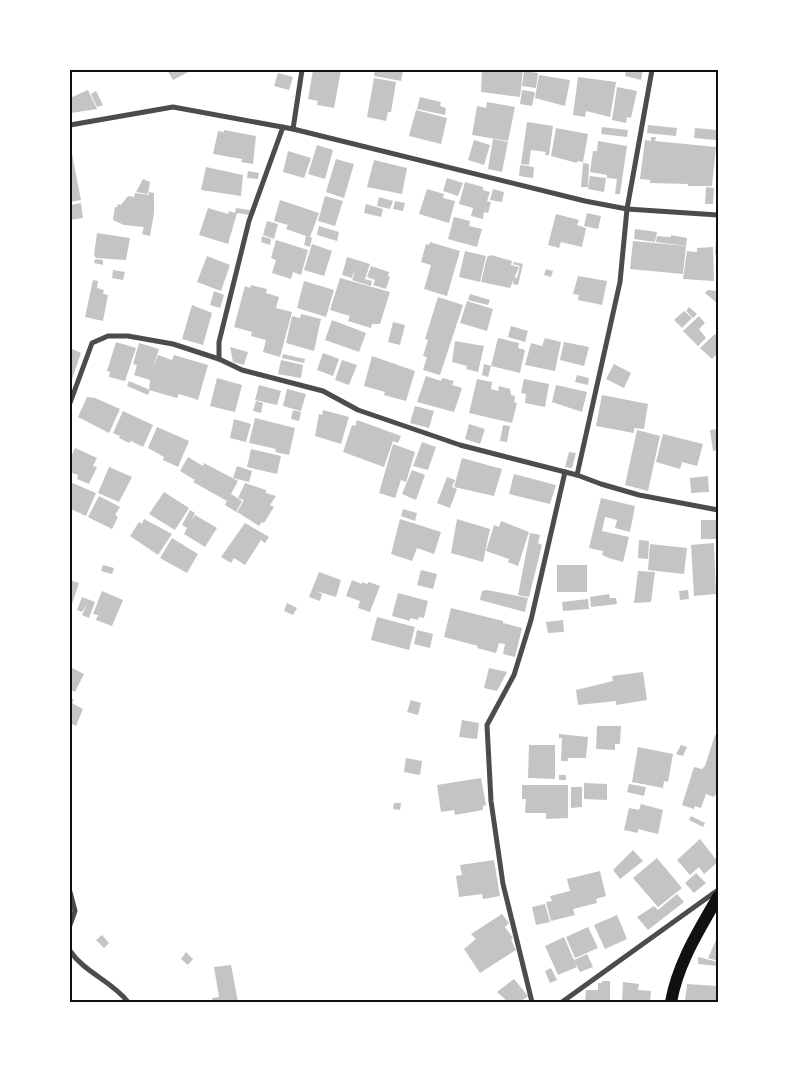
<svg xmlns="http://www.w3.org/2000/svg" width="788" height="1072" viewBox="0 0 788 1072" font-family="'Space Grotesk',sans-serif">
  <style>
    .building { fill: #c4c4c4 }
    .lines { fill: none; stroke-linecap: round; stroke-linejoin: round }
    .minor { stroke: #4c4c4c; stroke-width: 5 }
    .primary { stroke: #111; stroke-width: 12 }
    .neatline { fill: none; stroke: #111; stroke-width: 2 }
  </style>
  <rect width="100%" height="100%" fill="#fff"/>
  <g class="building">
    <polygon points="167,70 192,70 173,80"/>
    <polygon points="313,70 341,70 334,108 317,105 318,101 308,99"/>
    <polygon points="375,70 403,70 401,81 374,76"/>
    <polygon points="482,70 523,70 520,97 481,92"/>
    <polygon points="626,70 643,70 641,80 625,76"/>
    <polygon points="524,71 538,73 536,88 522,86"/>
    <polygon points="278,73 293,77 289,90 274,86"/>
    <polygon points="539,75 570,80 565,106 535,98"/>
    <polygon points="578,77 616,82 610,117 586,111 585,117 573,115"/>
    <polygon points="374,78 396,82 391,112 388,112 386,121 367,117"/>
    <polygon points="617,87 637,91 631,118 627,117 626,123 612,120"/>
    <polygon points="88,90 97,109 71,113 70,98"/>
    <polygon points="522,90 535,92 532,106 520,104"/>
    <polygon points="96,91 103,105 97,107 91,94"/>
    <polygon points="420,97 441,102 440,106 446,108 445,115 417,109"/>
    <polygon points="487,102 515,107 508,141 472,135 477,106 486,108"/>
    <polygon points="416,110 447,118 441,144 409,136"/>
    <polygon points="527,122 553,126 549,155 545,155 546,152 531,150 529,165 521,164"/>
    <polygon points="648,125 677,128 676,136 647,133"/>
    <polygon points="602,127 628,130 627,137 601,134"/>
    <polygon points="556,128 588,134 583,162 577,161 577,163 551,156"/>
    <polygon points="695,128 717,130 716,140 694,138"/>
    <polygon points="224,130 256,136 253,164 241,162 242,159 213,154 218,131 224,132"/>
    <polygon points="651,137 656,137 655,141 716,147 712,186 688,186 688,184 650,183 650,180 640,179 645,140 651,141"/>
    <polygon points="493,139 508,142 502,172 488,169"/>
    <polygon points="474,140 490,145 484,165 468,160"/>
    <polygon points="598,141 627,146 620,194 615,194 617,179 607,178 607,175 590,172 593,151 597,151"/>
    <polygon points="70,144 81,200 70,202"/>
    <polygon points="317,145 333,150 325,179 308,174"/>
    <polygon points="288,151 311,158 304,178 283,172"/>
    <polygon points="336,159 354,164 344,198 326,192"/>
    <polygon points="374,160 407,168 402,194 367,187"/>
    <polygon points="583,163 589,164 588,187 581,187"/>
    <polygon points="520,165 534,167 533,178 519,176"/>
    <polygon points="206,167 243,175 241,196 201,190"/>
    <polygon points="248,171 259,173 258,179 247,178"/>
    <polygon points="590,176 606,178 604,192 588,189"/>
    <polygon points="447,178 463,183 458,196 443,191"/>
    <polygon points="143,179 150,182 148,194 136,192"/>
    <polygon points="465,182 483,187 483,190 490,192 487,201 491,202 488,213 484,212 483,219 471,216 473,208 459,204"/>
    <polygon points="706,187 714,188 713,204 705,204"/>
    <polygon points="427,189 444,194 443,198 455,201 449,223 419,214"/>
    <polygon points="493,189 504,192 502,202 490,200"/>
    <polygon points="149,192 154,193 154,213 150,236 142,234 144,227 124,225 113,220 115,207 117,207 118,204 121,205 128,196 134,197 135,193 149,195"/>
    <polygon points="325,196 343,201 335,226 318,221"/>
    <polygon points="379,197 393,201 390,209 377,206"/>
    <polygon points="280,200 319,213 310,237 312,238 310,247 304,245 306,236 286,229 288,225 274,221"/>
    <polygon points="395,201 405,203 403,211 393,209"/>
    <polygon points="81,203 83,218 70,220 70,205"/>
    <polygon points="366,204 383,209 381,217 364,213"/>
    <polygon points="208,208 228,214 229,211 235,213 236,208 250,210 249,215 237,213 228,244 199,235"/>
    <polygon points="587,213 601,216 598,229 584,226"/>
    <polygon points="556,214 579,220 577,225 586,228 582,247 561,242 559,248 548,245"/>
    <polygon points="454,217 470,221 469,226 482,229 477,247 448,239"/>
    <polygon points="267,221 278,224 274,239 263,235"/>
    <polygon points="319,226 339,232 337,241 317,235"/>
    <polygon points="717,226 718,254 715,254"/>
    <polygon points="635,229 657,232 655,242 634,239"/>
    <polygon points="97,233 130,238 126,260 96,258 94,255"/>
    <polygon points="671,235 687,238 686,246 656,242 657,236 671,237"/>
    <polygon points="262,236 271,239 270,245 261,242"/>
    <polygon points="276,240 308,250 301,275 293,272 291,279 272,273 276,260 271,258"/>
    <polygon points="633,241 686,246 683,274 630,269"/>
    <polygon points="430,242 460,251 447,296 424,289 431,265 421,262 426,244 429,245"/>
    <polygon points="312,244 332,251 324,276 304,270"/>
    <polygon points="713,247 714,281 683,279 687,251 697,252 697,248"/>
    <polygon points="465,251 486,256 480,282 459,277"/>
    <polygon points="491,255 512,261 511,265 519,267 510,288 481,282 487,257"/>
    <polygon points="207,256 230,265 221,291 197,282"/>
    <polygon points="347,257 370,264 365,279 372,281 371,286 352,280 354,275 363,277 354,275 354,272 352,278 342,275"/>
    <polygon points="95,259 103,260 103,265 94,263"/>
    <polygon points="514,262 523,264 518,285 513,284 514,277 517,278 520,266 513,264"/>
    <polygon points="371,266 389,272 388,276 390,277 386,289 373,285 375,280 367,277"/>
    <polygon points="546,269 553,271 551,277 544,275"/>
    <polygon points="113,270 125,272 123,280 112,278"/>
    <polygon points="578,276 607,281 602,305 578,300 579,295 573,294"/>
    <polygon points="340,278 390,292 380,324 372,324 371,328 348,321 350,316 330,310"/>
    <polygon points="93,280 98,281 97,288 104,290 103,294 108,295 103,321 85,317"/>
    <polygon points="304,281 334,290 326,317 297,308"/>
    <polygon points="251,285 267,289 266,293 279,297 276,308 292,312 280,357 263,352 266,340 251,336 252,332 234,327 245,286 250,288"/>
    <polygon points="708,290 718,291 718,304 705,293"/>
    <polygon points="214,291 224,295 220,308 210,305"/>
    <polygon points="470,294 490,300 488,305 468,300"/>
    <polygon points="438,297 463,305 440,375 423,370 427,357 423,356 428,340 425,339"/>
    <polygon points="467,301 493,309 487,331 460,323"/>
    <polygon points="192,305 212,313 203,345 182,339"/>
    <polygon points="689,307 697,314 693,318 686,311"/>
    <polygon points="684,311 692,318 682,328 674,320"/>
    <polygon points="301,314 321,319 314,351 286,343 292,316 300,318"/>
    <polygon points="699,316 705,323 699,329 706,338 698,346 683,331"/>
    <polygon points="332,320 366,333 359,352 325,340"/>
    <polygon points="393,322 405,325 400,345 388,342"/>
    <polygon points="511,326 528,331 525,342 508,337"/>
    <polygon points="715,334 718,337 718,353 712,359 700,348"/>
    <polygon points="498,338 519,343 518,348 525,350 520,373 491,366"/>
    <polygon points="545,338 561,342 555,371 525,365 531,343 542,346"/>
    <polygon points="455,341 484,346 478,372 466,369 467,366 452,362"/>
    <polygon points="116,342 136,348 125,381 109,377 110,372 107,371"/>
    <polygon points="564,342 589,347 584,366 560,360"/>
    <polygon points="139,343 159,349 152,370 158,355 172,360 174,355 208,365 198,400 179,394 177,398 149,390 150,380 134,375 137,365 133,364"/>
    <polygon points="230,347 248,352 244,365 233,362"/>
    <polygon points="70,348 81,353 72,379 70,378"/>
    <polygon points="323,353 339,359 333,376 317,370"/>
    <polygon points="283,354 305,359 304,363 282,358"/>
    <polygon points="372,356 415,371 406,401 384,395 385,392 364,386"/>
    <polygon points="281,360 303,365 301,378 278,374"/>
    <polygon points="342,360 357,365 349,385 335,380"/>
    <polygon points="484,364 491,366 488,377 482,375"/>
    <polygon points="614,364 631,373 624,388 606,379"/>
    <polygon points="577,375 589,378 588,385 575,382"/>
    <polygon points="426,376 441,381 442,378 454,381 452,385 462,388 454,412 417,402"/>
    <polygon points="217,378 242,385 235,412 210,406"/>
    <polygon points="477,379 492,382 491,389 498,391 499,386 510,389 511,395 515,396 514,402 517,403 512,423 469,413"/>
    <polygon points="524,379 549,384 545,407 525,403 526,394 521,393"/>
    <polygon points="129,381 150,390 148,395 127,386"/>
    <polygon points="259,385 281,391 277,405 255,400"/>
    <polygon points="556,385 587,392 582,412 552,402"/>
    <polygon points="287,389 306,394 301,411 283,406"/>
    <polygon points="602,395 648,404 644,429 634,428 634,433 596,426"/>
    <polygon points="87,397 95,398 120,409 109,433 78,417"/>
    <polygon points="256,401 263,403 261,413 253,411"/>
    <polygon points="415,406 434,411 429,428 410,423"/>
    <polygon points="293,410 301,412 299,421 291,419"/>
    <polygon points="323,410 349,417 341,444 315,436 319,414 322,415"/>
    <polygon points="123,411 153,425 143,447 131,441 129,443 119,438 120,436 113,433"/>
    <polygon points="255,418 295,428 289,455 275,452 276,449 249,443"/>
    <polygon points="234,419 251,424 246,442 230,438"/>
    <polygon points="357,420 401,436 398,443 393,441 384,467 343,452 352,425 355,426"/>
    <polygon points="469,424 485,429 480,444 465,439"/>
    <polygon points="503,425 510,426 507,442 500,441"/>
    <polygon points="157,427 189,441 178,467 163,460 164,457 148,448"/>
    <polygon points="718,429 718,450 713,451 710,430"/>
    <polygon points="637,430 660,436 648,491 625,485"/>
    <polygon points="663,434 703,444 697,466 682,462 680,469 656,462"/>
    <polygon points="422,442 436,447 428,470 413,466"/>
    <polygon points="393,444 415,452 406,482 401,480 395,498 379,493"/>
    <polygon points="75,448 97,458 93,466 97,467 89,484 77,479 78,475 70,472 70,459"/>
    <polygon points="251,449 281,456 277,474 247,467"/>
    <polygon points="569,452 576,453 572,468 565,467"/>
    <polygon points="188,457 203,466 204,463 238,481 231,494 242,501 236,512 225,505 227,501 193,482 195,480 180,471"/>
    <polygon points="462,458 502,469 494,496 454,487"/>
    <polygon points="237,466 252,471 249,482 233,478"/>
    <polygon points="109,467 132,477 119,502 98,493"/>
    <polygon points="412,470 425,475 416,500 402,494"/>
    <polygon points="514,474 556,485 550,504 509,494"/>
    <polygon points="708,476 709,492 691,493 690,478"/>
    <polygon points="447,477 455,480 452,487 457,489 450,508 437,503"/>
    <polygon points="70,482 96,493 86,516 71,509"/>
    <polygon points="245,483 266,490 266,493 276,496 270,505 274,507 264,523 262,522 259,526 237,512 244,500 238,498"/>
    <polygon points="164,492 189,508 175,530 149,514"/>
    <polygon points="99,496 120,507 115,515 118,517 112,529 88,517"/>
    <polygon points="601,498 635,506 630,532 615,528 617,520 605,517 602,531 629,537 623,562 609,558 602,555 603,551 589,548"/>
    <polygon points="403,509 417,513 415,521 401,516"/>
    <polygon points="190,510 195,513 191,521 195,515 217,528 205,547 184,534 187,528 182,525"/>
    <polygon points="144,519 172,534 158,555 130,536 139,522 142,524"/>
    <polygon points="400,519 441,532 434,554 417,548 412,561 391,554"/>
    <polygon points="457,519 490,529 483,562 451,553"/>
    <rect x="701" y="520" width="17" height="19"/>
    <polygon points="501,521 529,532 518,566 508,562 509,559 486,551 494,525 499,527"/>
    <polygon points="245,523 269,537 265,543 261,540 245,565 234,558 231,563 221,557"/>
    <polygon points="530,533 540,535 538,543 542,545 529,597 518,595"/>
    <polygon points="172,538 198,554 187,573 160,558"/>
    <polygon points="639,540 649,541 648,559 638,558"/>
    <polygon points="714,543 716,594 694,596 691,545"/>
    <polygon points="650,544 687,548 684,574 648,570"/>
    <polygon points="103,565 114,568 112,574 101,571"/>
    <rect x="557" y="565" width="30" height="27"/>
    <polygon points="421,570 437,574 433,589 417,585"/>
    <polygon points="638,571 655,572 651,602 634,603"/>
    <polygon points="319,572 341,580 336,597 316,591 322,594 320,601 309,597"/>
    <polygon points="70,580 79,583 72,604 70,603"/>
    <polygon points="352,580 362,584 362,582 367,584 369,582 380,586 370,612 358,608 360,601 346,596"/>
    <polygon points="487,590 528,598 525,612 480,600 482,591"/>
    <polygon points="688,590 689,599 680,600 679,591"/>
    <polygon points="102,591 123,600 112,626 96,620 98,615 93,614"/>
    <polygon points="398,593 428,601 424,618 419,617 418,620 410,618 410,621 392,616"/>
    <polygon points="609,594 610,598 616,598 617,604 591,607 590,597"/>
    <polygon points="82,597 95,602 89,618 82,615 87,604 82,612 77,610"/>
    <polygon points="588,599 589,609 563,611 562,602"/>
    <polygon points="287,603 297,608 293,615 284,611"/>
    <polygon points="451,608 503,621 503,623 522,628 515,657 503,654 505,644 499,643 496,653 477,648 478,646 444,637"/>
    <polygon points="377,617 415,627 409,650 371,640"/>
    <polygon points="563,620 564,632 548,633 546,622"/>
    <polygon points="417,630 433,634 430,648 414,644"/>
    <polygon points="70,667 84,674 75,692 70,689"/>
    <polygon points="489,668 507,672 497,691 484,688"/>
    <polygon points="643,672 647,700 616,705 616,701 578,705 576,690 613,681 612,676"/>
    <polygon points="70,698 74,700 72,703 83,709 76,726 70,723"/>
    <polygon points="411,700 421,703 418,715 407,712"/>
    <polygon points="462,720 479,723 477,739 459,737"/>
    <polygon points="597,726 621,726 620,744 615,744 615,750 596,749"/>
    <polygon points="559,734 588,737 586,758 568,758 568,761 561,761 562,738 559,738"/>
    <polygon points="715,735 718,736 718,791 714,797 706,794 701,808 695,806 694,809 682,805 694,767 702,769 705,766"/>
    <polygon points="529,745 555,745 555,779 528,778"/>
    <polygon points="681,745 687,747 683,756 676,754"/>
    <polygon points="638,747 673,754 668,782 664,781 663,788 632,782"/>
    <polygon points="406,758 422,761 420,775 404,772"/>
    <rect x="559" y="775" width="7" height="5"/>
    <polygon points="481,778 486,805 483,806 483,810 455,815 454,810 441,812 437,785"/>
    <polygon points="584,783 607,784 607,800 584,799"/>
    <polygon points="629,784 646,787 644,796 627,792"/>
    <polygon points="522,785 568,785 568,818 546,819 546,813 525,813 526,799 522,799"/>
    <polygon points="571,787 582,787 582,807 571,808"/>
    <polygon points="394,803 401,803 400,810 393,809"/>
    <polygon points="641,804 663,810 658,834 638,829 638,833 624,830 629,808 639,810"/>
    <polygon points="691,816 705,823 703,827 689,820"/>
    <polygon points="700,839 718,862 704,874 699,867 690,875 677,860"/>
    <polygon points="633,850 643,861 620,879 613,870"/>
    <polygon points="657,858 682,888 658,907 633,878"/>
    <polygon points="494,860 500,896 483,899 482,894 459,897 456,876 462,875 460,865"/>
    <polygon points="600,871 606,896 596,899 597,903 573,909 575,915 551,921 546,902 552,901 550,896 570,891 567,879"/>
    <polygon points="696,873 706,883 694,893 685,883"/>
    <polygon points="677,894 684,902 648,930 637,917 654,906 658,910"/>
    <polygon points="545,904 550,922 536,925 532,907"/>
    <polygon points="502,914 509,923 505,927 513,938 511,940 516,950 480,973 464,949 476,939 471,934"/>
    <polygon points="617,915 627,939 605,949 594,925"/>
    <polygon points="588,927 598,948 575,958 566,937"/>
    <polygon points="102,935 109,943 104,948 96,940"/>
    <polygon points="564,937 577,967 558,975 545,946"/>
    <polygon points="716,940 718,941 718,961 708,958"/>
    <polygon points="186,952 193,959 188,965 181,959"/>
    <polygon points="587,954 593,967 580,972 574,960"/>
    <polygon points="698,957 718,962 718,966 698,964"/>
    <polygon points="231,965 238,1002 213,1002 212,998 219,997 214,967"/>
    <polygon points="551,968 557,980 550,983 545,971"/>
    <polygon points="514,979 528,996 520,1002 508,1002 497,992"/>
    <polygon points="602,981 610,981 610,1002 585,1002 586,990 598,990 598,983 602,983"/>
    <polygon points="623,982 639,984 638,990 651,991 650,1002 622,1002"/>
    <polygon points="687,984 718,986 718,1002 685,1002"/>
  </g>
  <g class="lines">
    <g class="minor">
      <polyline points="70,125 173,107 293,129 585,201 627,209 718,215"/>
      <polyline points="293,129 302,70"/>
      <polyline points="219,359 219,342 249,221 283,127"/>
      <polyline points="70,403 92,343 108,336 128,336 173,344 219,359 242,370 323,391 358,410 460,445 577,475 601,484 639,495 718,510"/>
      <polyline points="577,475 620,282 627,209 652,70"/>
      <polyline points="70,892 75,911 70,925"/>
      <path d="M70,951C85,973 112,981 128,1002"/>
      <polyline points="532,1002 503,884 491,801 487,725 514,675 531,620 565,472"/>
      <polyline points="562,1002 718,890"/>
    </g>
    <path class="primary" d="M671,1002C678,963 698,932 718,897"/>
  </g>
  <rect width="788" height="1072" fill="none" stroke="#ffffff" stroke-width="142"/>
  <rect x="71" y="71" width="646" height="930" class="neatline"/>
</svg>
